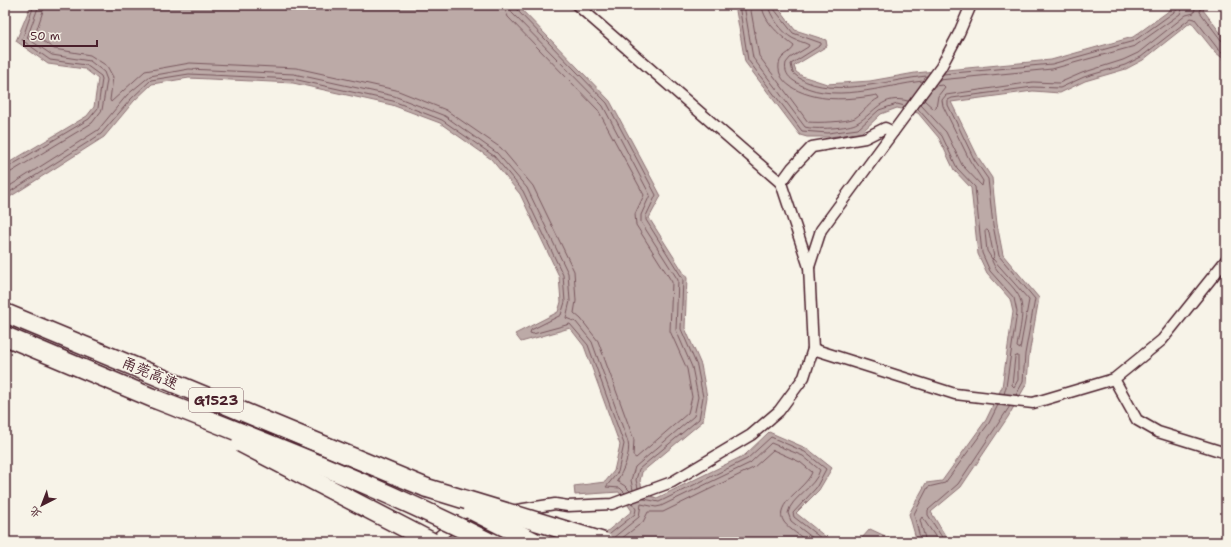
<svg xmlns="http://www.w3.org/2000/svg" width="1231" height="547" viewBox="0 0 1231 547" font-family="'Shantell Sans','LXGW WenKai TC',sans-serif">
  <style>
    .water { fill: #bcaaa7; stroke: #8e7275 }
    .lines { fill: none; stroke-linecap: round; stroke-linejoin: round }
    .shore { stroke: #78575d; stroke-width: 1 }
    .minor-casing { stroke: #4a1f2b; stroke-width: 13 }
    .motorway-casing { stroke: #4a1f2b; stroke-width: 21 }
    .minor { stroke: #f7f3e8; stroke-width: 10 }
    .motorway { stroke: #f7f3e8; stroke-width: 18 }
    .motorway-bridge-casing { stroke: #4a1f2b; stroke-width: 21; stroke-linecap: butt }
    .motorway-bridge { stroke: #f7f3e8; stroke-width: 18 }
    .labels { text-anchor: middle; stroke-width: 3; stroke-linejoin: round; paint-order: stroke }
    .shield { fill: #f7f3e8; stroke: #7e5f64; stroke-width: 1 }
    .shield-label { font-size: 14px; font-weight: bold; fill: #4a1f2b }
    .street-label { font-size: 15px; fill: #4a1f2b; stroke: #f7f3e8 }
  </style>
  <rect width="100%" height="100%" fill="#f7f3e8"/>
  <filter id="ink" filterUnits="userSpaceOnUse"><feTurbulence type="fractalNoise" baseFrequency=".025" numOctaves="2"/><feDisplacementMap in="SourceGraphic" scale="8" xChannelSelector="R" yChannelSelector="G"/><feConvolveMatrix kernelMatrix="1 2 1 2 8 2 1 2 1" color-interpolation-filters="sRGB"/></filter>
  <g filter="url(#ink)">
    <g class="water">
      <polygon points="31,5 517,5 610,101 661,196 649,218 687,278 685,328 701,365 707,397 703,421 642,472 640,481 644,494 657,498 745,455 769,432 808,449 832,468 819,490 796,513 832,542 601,542 605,533 632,511 619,492 575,495 574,486 605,482 614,471 620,445 584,346 570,328 521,342 515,334 558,312 561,302 559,276 520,194 491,159 440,123 392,105 293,83 189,78 152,84 134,101 104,137 5,200 5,165 87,116 94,107 98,79 85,69 48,64 16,41"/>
      <polygon points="735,5 776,5 795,30 826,40 827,46 794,66 796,72 802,76 827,84 870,81 915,73 1051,60 1133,37 1177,5 1207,5 1203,10 1226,40 1226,61 1215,52 1191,22 1143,60 1126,69 1085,81 1060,93 1033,91 951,102 978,157 992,178 997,224 1003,255 1039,298 1029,355 1027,383 1008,417 961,487 931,512 949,542 917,542 909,514 926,483 942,481 986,420 1002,387 1013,312 1010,299 987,273 978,254 971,188 954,170 939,138 918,113 897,108 881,114 861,133 829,137 807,137 800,135 745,62"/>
      <polygon points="870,529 898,542 865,542 862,538"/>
    </g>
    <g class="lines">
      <g class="shore">
        <polyline points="45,5 35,35 54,49 90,55 107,66 113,77 110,100 111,102 145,71 190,63 296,68 396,90 446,110 501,148 533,186 574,271 576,301 574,313 581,319 598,341 634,440 633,456 636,458 688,413 692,397 687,369 670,331 672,282 636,225 635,214 644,195 598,110 508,17 503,5"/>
        <polyline points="509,5 512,13 603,106 650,195 641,215 641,222 678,280 676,330 692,367 698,397 694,416 635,467 631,480 633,490"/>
        <polyline points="515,5 516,9 607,103 656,195 646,216 646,220 683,279 681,329 697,366 703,397 699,419 639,469 636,480 638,488"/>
        <polyline points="739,5 748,60 802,131 828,133 858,129 879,110 897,104 905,106"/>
        <path d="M744,5L753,58L805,127C814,130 850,128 857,123C876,112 881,94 908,101"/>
        <path d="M750,5L759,56L808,122C817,123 847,122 855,118C864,112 869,103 879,98L877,95C862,98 840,100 825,98C808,96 776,87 779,64C781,54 791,54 794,46C782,37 763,22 762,5"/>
        <path d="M768,5C769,15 783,33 792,38C797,41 804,42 809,45L808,47L790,58L786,63C784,71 788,77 794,81C829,106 885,85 923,81"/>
        <path d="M773,5L774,9L793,33L821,43V45L791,64L793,73C823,102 890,79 927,76"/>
        <polyline points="1202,5 1200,12 1221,40 1226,42"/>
        <polyline points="943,74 1052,64 1134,41 1177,10 1179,5"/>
        <polyline points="939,80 1052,69 1135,46 1180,14 1184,5"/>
        <polyline points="924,100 934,109 936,108 938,96 945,87 943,85 934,86"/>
        <polyline points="921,105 946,132 962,165 982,186 983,181 970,161 943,106 942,100 946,95 1033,82 1059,83 1082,73 1123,60 1138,53 1186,15 1194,13 1196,5"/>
        <polyline points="918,109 942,136 957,168 975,187 982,253 990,271 1014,298 1017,312 1006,387 1004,394"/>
        <polyline points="5,169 89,119 98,108 102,79 101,76 86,65 50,60 22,40 34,5"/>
        <polyline points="5,174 11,172 92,123 102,110 107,80 104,72 90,61 52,55 27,38 39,5"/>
        <path d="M5,189L98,130L127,95L150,76L189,69L294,74L394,96L445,116L497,153L527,188L568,273L570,301L566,318L576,322L592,342L628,442C631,454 623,471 617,481L625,486L630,491"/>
        <polyline points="5,195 101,134 131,99 151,80 189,74 293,79 393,101 442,120 494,156 523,191 563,275 565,302 561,315 531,330 530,333 533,334 570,324 588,345 624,444 618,472 606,487 620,488 625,493"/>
        <polygon points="987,230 989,232 994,257 992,259 987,251 985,232"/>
        <path d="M993,259L1029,300L1020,349L1017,347C1019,331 1027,307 1017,293C1010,282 997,274 992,261Z"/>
        <polygon points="1018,356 1018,380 1014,387 1012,385 1015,357"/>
        <polyline points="1016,395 1023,382 1025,354 1035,299 999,256 993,225 988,179 974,159 948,105 948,100 952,98 1033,87 1060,88 1084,77 1125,65 1141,57 1191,18 1195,19 1218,49 1226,55"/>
        <polyline points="644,499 659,502 747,459 771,437 805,452 826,469 816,488 793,513 794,517 826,542"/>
        <polyline points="610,534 635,514 636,509 632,503"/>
        <path d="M613,538L639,517L641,504L656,507L661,506L750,463L771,443L803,456L820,470C815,488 791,497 788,513L791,521L818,542"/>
        <path d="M617,542L643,522L648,512H663L753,468L773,450L800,462L812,472C807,488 772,504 784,522C790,530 801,536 808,542"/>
        <polyline points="921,542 914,514 928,487 945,483 989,423 998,405"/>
        <polyline points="926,542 920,520 922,517 939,542"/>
        <polyline points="945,542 928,515 928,510 958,484 1010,406"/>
      </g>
      <g class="minor-casing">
        <g id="minor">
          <polyline points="781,183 792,168 812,147 865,138 885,128 893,132"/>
          <polyline points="809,267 821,230 941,67 959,33 971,5"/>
          <polyline points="813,349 955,394 1033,403 1114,379 1162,340 1226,260"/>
          <polyline points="1114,379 1137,420 1158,432 1226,453"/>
          <polyline points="511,511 555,504 568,506 612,504 672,482 751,435 779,411 804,377 813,349 809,267 781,183 577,5"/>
          <polyline points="432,542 447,530 488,518"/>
        </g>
      </g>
      <g class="motorway-casing">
        <g id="motorway">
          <polyline points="5,313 427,488"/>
          <polyline points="5,336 155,399"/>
        </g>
      </g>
      <use href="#minor" class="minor"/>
      <use href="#motorway" class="motorway"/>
      <g class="motorway-bridge-casing">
        <g id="motorway-bridge">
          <path d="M155,399C268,443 380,487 489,542"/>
          <polyline points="241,443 432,542"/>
          <polyline points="427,488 604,542"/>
          <polyline points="473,511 535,542"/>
        </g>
      </g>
      <use href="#motorway-bridge" class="motorway-bridge"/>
    </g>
  </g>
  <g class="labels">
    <rect class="shield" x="189" y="388" width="54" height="24" rx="3"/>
    <g class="shield-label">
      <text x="216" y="405">G1523</text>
    </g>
    <g class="street-label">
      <text transform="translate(150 373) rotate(23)" y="5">甬莞高速</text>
    </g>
  </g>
  <rect width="1231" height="547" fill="none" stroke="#f7f3e8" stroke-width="20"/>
  <rect x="10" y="10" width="1211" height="527" fill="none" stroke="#4a1f2b" stroke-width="1.5" filter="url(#ink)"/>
  <g transform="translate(42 505) rotate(222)" stroke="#f7f3e8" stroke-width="3" paint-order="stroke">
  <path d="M0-3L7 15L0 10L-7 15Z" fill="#4a1f2b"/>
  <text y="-6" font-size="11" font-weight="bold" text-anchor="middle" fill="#4a1f2b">北</text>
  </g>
  <path d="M24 40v6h73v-6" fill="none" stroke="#4a1f2b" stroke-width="2"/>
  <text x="30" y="40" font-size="12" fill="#4a1f2b" stroke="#f7f3e8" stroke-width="3" paint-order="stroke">50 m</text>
</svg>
